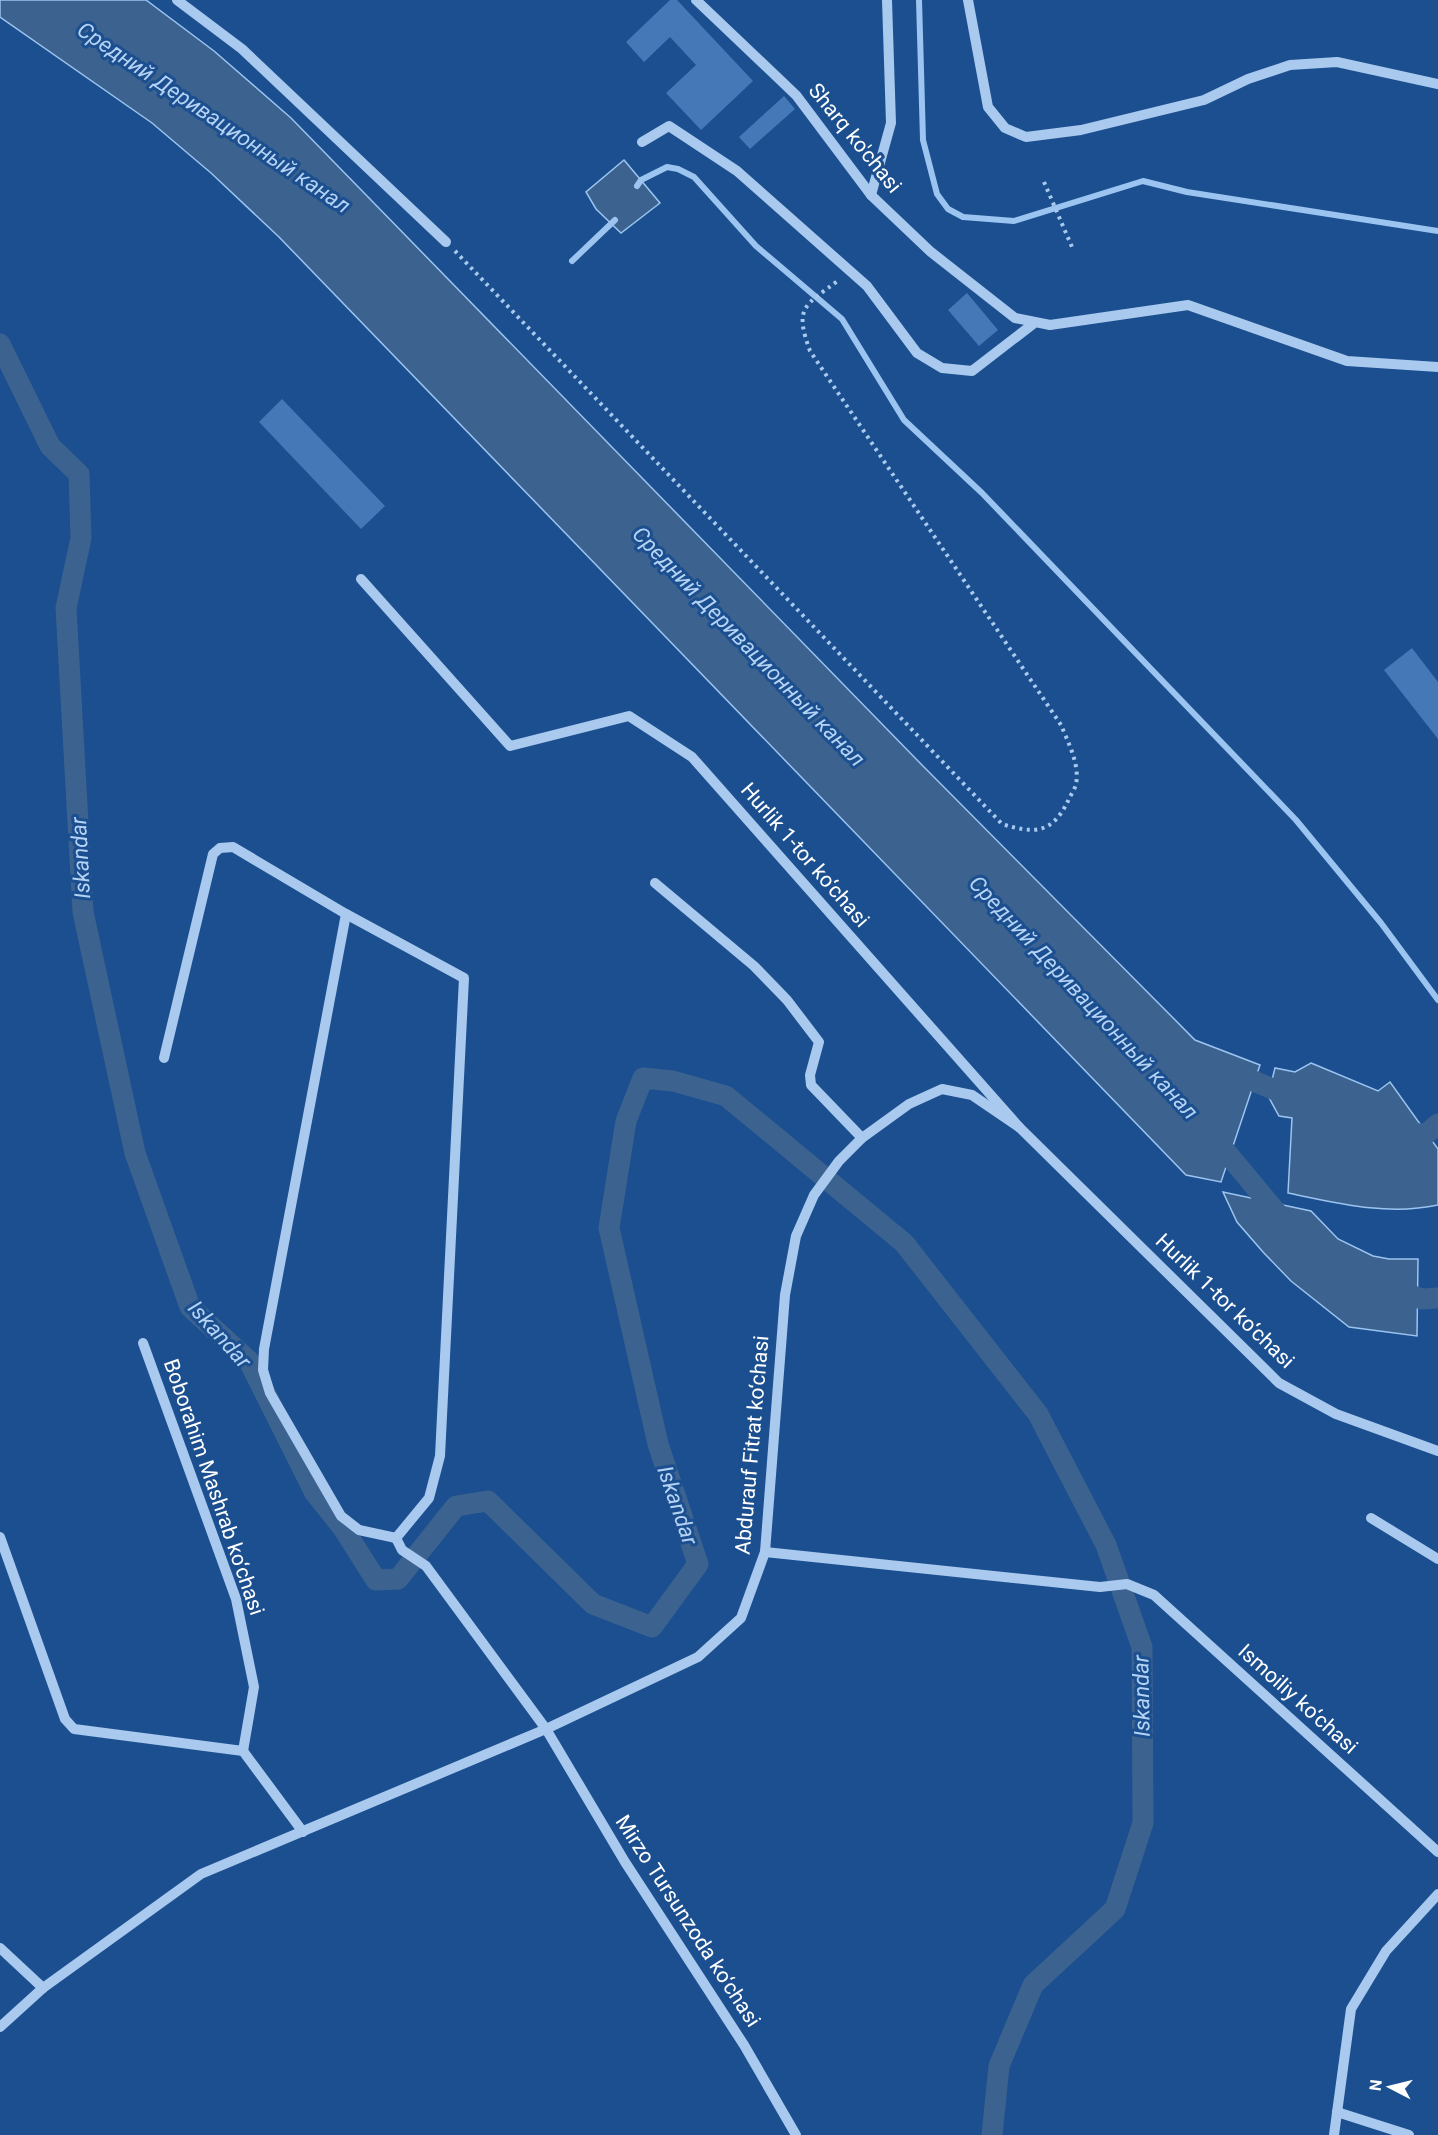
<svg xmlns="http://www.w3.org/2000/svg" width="1438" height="2135" viewBox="0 0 1438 2135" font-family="Roboto,sans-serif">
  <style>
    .water { fill: #3c6290; stroke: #9cc4f0; stroke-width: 1.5 }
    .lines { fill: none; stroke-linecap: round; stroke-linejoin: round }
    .stream { stroke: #9cc4f0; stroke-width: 6 }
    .canal { stroke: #3c6290; stroke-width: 21 }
    .building { fill: #4478b7 }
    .path { stroke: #a9c9ee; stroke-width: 4; stroke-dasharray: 3 4.5; stroke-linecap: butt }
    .minor { stroke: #a9c9ee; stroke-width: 10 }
    .labels { text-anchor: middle; stroke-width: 6; stroke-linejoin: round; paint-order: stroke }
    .street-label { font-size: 21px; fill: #fff; stroke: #1b4f8f }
    .water-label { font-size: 22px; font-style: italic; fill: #b5d3f5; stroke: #1b4f8f }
  </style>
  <rect width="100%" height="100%" fill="#1b4f8f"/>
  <g class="water">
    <polygon points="0,0 146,0 214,51 291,118 920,763 1195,1040 1260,1065 1221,1182 1186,1175 279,237 211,173 152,123 0,17"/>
    <polygon points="624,160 660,203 621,233 596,209 586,192"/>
    <path d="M1311,1063L1378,1091L1390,1082L1438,1149V1205C1387,1216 1337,1203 1288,1193L1292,1118L1279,1116L1268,1096L1275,1068L1295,1072Z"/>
    <polygon points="1223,1192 1311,1211 1338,1239 1373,1256 1389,1259 1418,1259 1417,1336 1349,1327 1291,1281 1263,1252 1237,1222"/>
  </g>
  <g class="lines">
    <g class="stream">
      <polyline points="919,0 923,140 937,194 948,209 963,217 1014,221 1143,181 1187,192 1438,231"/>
      <polyline points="637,186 641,180 667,167 678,169 694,177 756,246 842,319 904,420 982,493 1296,820 1381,923 1438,1000"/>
      <polyline points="572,261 615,220"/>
    </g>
    <g class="canal">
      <polyline points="0,344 50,446 79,474 81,538 66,608 83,912 135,1153 190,1307 249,1361 315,1493 343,1528 376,1580 398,1579 456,1506 488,1501 593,1604 652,1627 698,1564 658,1444 609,1228 626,1121 643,1078 673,1081 726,1096 904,1243 1038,1414 1106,1545 1142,1647 1143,1823 1115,1909 1033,1985 999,2066 992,2135"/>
      <polyline points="1229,1071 1295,1098"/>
      <polyline points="1399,1130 1425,1135 1438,1124"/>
      <polyline points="1212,1135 1286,1224"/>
      <polyline points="1389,1288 1422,1299 1438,1298"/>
    </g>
  </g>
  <g class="building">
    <polygon points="670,0 677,0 753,81 701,130 666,93 696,65 670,37 644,62 626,42"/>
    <polygon points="784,96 795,109 750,149 739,137"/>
    <polygon points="967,293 998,330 979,346 948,310"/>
    <polygon points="282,399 385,506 361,529 259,422"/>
    <polygon points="1412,648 1438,682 1438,739 1384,670"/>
  </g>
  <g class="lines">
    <g class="path">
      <polyline points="1044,182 1072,247"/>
      <path d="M455,251L1002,824C1034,834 1052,834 1068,801C1070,796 1075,789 1076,784C1080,765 1068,742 1061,725L810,351C794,307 804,306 839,280"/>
    </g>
    <g class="minor">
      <polyline points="177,0 242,49 446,242"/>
      <polyline points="696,0 796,95 871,195 931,252 1015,318 1050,325 1188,305 1347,361 1438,367"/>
      <polyline points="968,0 988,107 1005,128 1026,137 1081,130 1204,100 1248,79 1290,65 1337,62 1438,84"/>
      <polyline points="642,142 669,126 737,171 867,286 917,353 942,368 972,371 1033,324"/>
      <polyline points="871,195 891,123 887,0"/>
      <polyline points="361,579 510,746 629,716 692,757 1019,1127 1279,1383 1336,1414 1438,1451"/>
      <polyline points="655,883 754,966 787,1000 819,1042 810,1075 811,1085 862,1138"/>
      <polyline points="346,914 264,1349 263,1370 270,1393 341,1516 359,1530 396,1538"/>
      <polyline points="164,1058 213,854 220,848 233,847 346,914 464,978 440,1456 429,1498 396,1538 402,1550 426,1566 546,1729 625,1862 744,2045 796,2135"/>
      <polyline points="143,1343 236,1599 254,1687 243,1751"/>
      <polyline points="1371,1518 1438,1559"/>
      <polyline points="0,1537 65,1719 74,1729 243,1751 303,1832"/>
      <polyline points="765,1552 1100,1587 1127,1584 1154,1595 1438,1852"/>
      <polyline points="0,1948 43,1988"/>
      <polyline points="0,2027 43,1988 201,1874 546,1729 698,1657 741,1618 765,1552 785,1295 796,1236 814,1195 839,1161 862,1138 909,1104 942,1089 972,1095 1019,1127"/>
      <polyline points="1337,2112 1409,2135"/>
      <polyline points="1334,2135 1351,2009 1386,1951 1438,1894"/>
    </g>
  </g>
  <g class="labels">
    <g class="street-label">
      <text transform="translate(855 138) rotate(51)" y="7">Sharq ko'chasi</text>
      <text transform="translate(805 855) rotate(49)" y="7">Hurlik 1-tor ko‘chasi</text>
      <text transform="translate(1225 1301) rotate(44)" y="7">Hurlik 1-tor ko‘chasi</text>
      <text transform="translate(752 1445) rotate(-85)" y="7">Abdurauf Fitrat ko‘chasi</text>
      <text transform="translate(214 1487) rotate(71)" y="7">Boborahim Mashrab ko‘chasi</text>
      <text transform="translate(1298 1699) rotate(42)" y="7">Ismoiliy ko‘chasi</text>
      <text transform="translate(688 1921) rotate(57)" y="7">Mirzo Tursunzoda ko‘chasi</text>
    </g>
    <g class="water-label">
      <text transform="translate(214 117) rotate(34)" y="8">Средний Деривационный канал</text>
      <text transform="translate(749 646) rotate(46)" y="8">Средний Деривационный канал</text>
      <text transform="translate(80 858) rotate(-93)" y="8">Iskandar</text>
      <text transform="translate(1084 997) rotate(47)" y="8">Средний Деривационный канал</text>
      <text transform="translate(220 1334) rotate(48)" y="8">Iskandar</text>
      <text transform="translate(678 1505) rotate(71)" y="8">Iskandar</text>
      <text transform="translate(1141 1696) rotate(-91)" y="8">Iskandar</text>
    </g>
  </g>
  <g transform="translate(1390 2087) rotate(277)" stroke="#1b4f8f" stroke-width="4.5" paint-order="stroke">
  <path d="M0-4.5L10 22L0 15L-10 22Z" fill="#ffffff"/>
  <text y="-9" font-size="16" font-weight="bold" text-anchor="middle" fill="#ffffff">N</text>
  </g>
</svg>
